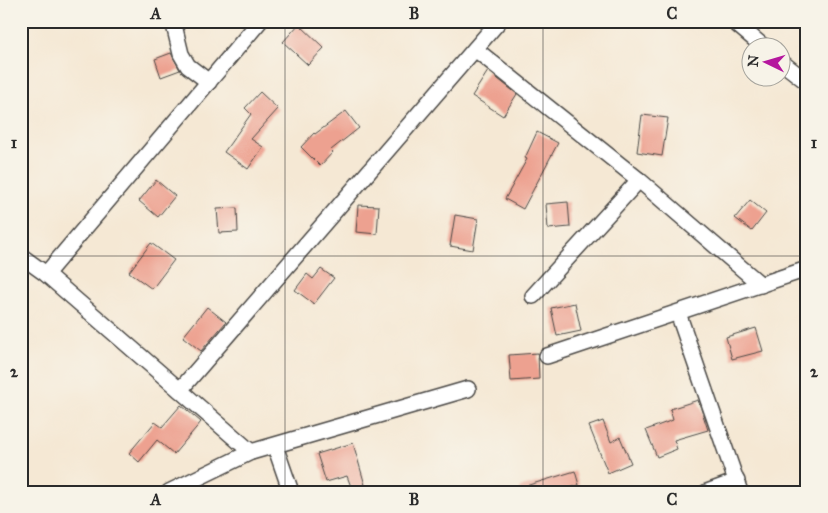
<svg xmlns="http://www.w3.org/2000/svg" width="828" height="513" viewBox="0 0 828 513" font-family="'IM FELL Great Primer',serif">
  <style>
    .building { fill: #eda190 }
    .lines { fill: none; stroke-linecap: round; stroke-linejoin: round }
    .street-casing { stroke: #494744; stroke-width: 18 }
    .street { stroke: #fff; stroke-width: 15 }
    .grid { fill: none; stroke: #2b2b2b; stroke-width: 1; stroke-opacity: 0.55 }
    .neatline { fill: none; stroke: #2b2b2b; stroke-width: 2 }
    .grid-label { font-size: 16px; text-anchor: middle; font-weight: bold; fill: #2b2b2b }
  </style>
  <rect width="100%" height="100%" fill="#f7f3e8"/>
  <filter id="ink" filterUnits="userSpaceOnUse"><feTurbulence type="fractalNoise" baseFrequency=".02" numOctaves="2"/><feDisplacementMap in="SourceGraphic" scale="10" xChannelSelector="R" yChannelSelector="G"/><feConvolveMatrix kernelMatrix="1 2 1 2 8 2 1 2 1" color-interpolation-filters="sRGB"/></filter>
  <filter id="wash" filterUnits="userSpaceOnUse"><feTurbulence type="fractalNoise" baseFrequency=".0096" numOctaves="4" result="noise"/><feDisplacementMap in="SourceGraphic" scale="20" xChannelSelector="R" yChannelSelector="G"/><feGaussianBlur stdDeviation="1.12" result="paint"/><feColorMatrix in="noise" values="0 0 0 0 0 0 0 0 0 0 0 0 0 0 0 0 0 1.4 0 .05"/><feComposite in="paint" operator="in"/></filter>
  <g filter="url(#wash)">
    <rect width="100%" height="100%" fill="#f5e8d4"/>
    <g id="blocks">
      <g class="building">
        <polygon points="299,24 324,48 308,65 283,42"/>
        <polygon points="171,53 180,70 161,77 155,59"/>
        <polygon points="488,71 517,94 503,116 472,96"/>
        <polygon points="260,92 278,109 251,139 263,147 248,169 224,152 251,114 245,108"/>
        <polygon points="346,111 359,128 331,150 333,152 320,166 301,147 314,133 315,134"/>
        <polygon points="642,115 668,118 662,156 637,152"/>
        <polygon points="537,132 558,143 523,209 505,199 527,159 525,158"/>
        <polygon points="156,180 175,196 158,217 139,201"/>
        <polygon points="750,200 766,213 752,231 735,218"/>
        <polygon points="568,202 570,227 548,229 546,204"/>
        <polygon points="358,205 379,206 377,234 356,232"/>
        <polygon points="237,208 238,232 219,233 217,209"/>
        <polygon points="455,215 478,219 473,250 450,246"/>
        <polygon points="151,243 174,260 152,289 129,272"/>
        <polygon points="321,269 334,278 314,304 295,290 307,274 313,279"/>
        <polygon points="575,303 581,331 557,336 551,308"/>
        <polygon points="207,307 226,322 201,351 183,337"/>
        <polygon points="756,328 763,351 732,359 726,337"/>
        <polygon points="538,353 539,379 511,381 509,355"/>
        <polygon points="698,400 708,430 674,440 677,449 657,457 646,430 673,420 670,409"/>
        <polygon points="181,405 201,422 174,454 157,440 139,462 129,453 155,422 162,427"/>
        <polygon points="603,421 611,442 620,437 631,463 608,473 589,426"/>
        <polygon points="353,443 367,492 353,492 347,476 326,482 317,454"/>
        <polygon points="575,471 579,485 557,492 519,492 519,488"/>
      </g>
    </g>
  </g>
  <g filter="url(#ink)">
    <use href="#blocks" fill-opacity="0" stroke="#494744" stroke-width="1"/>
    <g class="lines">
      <g class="street-casing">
        <g id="street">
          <polyline points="173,21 181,54 188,66 209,82"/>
          <polyline points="733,21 765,48"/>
          <polyline points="475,49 639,180 761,285"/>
          <polyline points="780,61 807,82"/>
          <polyline points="21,256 46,274 251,452"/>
          <polyline points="46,274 260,21"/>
          <polyline points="533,296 639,180"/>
          <polyline points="678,313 740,492"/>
          <polyline points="547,356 807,269"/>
          <polyline points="180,390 499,21"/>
          <polyline points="275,446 291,492"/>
          <polyline points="169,492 251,452 468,389"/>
          <polyline points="707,492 737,481"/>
        </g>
      </g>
      <use href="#street" class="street"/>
    </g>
  </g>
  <path class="grid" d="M285,21V492M543,21V492M21,256H807"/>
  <rect width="828" height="513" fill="none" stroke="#f7f3e8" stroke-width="55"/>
  <g transform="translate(766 62) rotate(275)"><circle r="24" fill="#f7f3e8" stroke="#a5a39c"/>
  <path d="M0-4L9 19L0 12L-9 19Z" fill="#b5179e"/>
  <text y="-8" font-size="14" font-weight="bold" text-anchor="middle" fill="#2b2b2b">N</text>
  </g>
  <rect x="28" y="28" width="772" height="458" class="neatline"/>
  <g class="grid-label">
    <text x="156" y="19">A</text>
    <text x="414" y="19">B</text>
    <text x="672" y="19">C</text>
    <text x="14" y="148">1</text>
    <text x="814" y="148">1</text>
    <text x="14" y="377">2</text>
    <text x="814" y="377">2</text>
    <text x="156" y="505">A</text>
    <text x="414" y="505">B</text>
    <text x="672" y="505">C</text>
  </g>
</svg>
